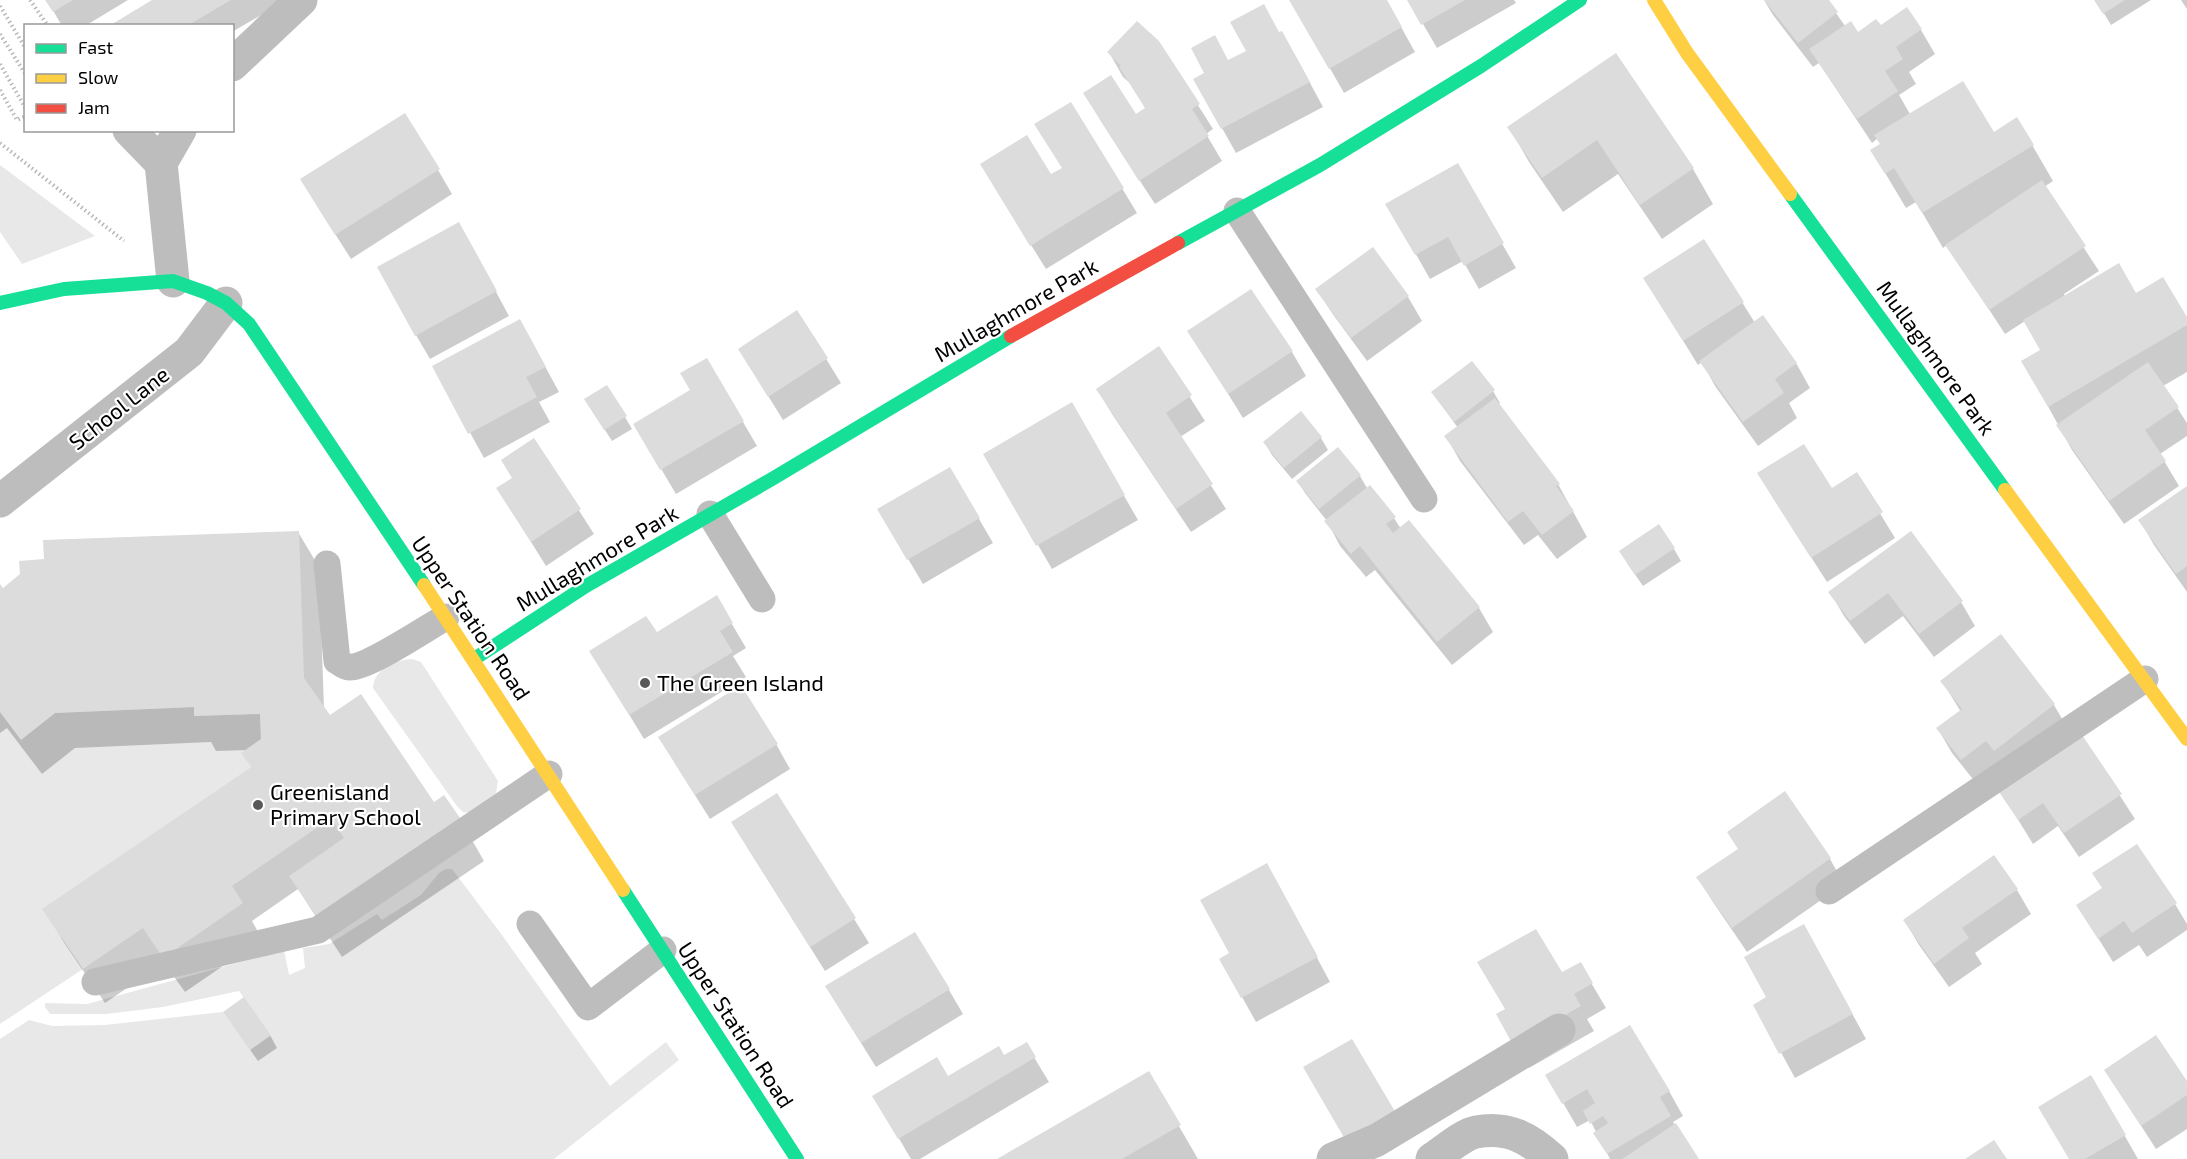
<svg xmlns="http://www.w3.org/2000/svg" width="2187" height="1159" viewBox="0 0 2187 1159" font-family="'Exo 2',sans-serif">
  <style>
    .green { fill: #e8e8e8 }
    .shadow { fill: #0003 }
    .building { fill: #dcdcdc }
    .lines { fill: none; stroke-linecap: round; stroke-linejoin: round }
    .path { stroke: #b8b8b8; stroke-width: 4; stroke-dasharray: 1.5 3; stroke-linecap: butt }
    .lane { stroke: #bdbdbd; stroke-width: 27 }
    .street { stroke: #bdbdbd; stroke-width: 33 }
    .fast { stroke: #16e098; stroke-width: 14 }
    .slow { stroke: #ffcf43; stroke-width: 14 }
    .jam { stroke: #f24e42; stroke-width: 14 }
    .poi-dot { fill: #595959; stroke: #fff; stroke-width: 2 }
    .labels { text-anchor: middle; stroke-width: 4.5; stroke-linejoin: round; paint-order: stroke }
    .street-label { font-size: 22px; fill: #000; stroke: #fff }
    .poi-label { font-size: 22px; fill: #000; stroke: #fff; text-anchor: start }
  </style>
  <rect width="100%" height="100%" fill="#fff"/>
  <g class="green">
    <polygon points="0,165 95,236 22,264 0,232"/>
    <path d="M412,659L421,662L498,781L496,793L471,813L463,812L457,806L373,688C374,669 395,660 412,659Z"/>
    <polygon points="194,707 194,716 260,714 261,739 242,753 251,767 43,909 83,969 0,1024 0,712 21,739 55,713"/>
    <polygon points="446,869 452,869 502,935 610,1086 666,1042 679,1060 554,1159 0,1159 0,1039 29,1020 52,1026 105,1025 223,1012 250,1050 271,1035 239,991 163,1007 106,1014 50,1014 45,1007 45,1003 87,1004 284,950 289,975 305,968 303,948 329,944 377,914 382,920 421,895 439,873"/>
  </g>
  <g class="shadow">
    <polygon points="47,0 128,0 85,26 62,26"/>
    <polygon points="155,0 287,0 232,32 232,26 112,26"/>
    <polygon points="1291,0 1386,0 1415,52 1344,93"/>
    <polygon points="1409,0 1514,0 1516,3 1437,48"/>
    <polygon points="1764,0 1827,0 1845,26 1858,34 1880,27 1921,30 1935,54 1909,72 1916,84 1899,95 1910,114 1993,134 2017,119 2053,181 2044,187 2099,271 2064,294 2065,297 2136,295 2187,320 2187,372 2163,386 2187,423 2187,436 2160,454 2179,486 2124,524 2072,450 2023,361 2042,350 2025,321 2005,334 1947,245 1943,248 1916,202 1906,208 1872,151 1882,145 1878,138 1872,143 1819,63 1813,67 1773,15"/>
    <polygon points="2096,0 2151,0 2111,25"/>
    <polygon points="2181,0 2187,0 2187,9"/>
    <polygon points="1279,34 1296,57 1323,107 1236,153 1195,80"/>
    <polygon points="1158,42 1213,129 1206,134 1222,161 1155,204 1099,118 1135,116 1146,109 1131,84 1123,77 1109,52"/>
    <polygon points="1616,55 1693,169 1713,204 1662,239 1618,174 1563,212 1529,162 1509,127"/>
    <polygon points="1071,104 1137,213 1046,269 996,189 1050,177 1063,169"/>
    <polygon points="1457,165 1516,268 1479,289 1463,261 1430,279 1388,205"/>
    <polygon points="438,170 452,194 351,259 316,204"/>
    <polygon points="1704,241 1755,323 1796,363 1810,388 1789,403 1797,418 1758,446 1715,386 1702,362 1698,365 1645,279"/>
    <polygon points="473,249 509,316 430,359 416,335"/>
    <polygon points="1317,289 1408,297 1422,321 1367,361 1332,313"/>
    <polygon points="797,312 841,383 783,420 754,373"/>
    <polygon points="1189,331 1292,352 1306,376 1243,418"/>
    <polygon points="534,346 559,392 539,402 550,422 484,458 434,367"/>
    <polygon points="1159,349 1205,421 1180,437 1226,509 1191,532 1112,414 1098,390"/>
    <polygon points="707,360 757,446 676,494 635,425 692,391"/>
    <polygon points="1472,363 1493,391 1500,403 1498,405 1558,484 1587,537 1557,559 1538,535 1524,545 1460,461 1446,436 1458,428 1433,393"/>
    <polygon points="1071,404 1138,520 1052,569 985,454"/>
    <polygon points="593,411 625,417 632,429 612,441"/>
    <polygon points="1321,438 1328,450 1292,479 1272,455 1265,443"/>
    <polygon points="534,440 594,534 546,566 498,489 514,479"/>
    <polygon points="1338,449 1360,476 1367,488 1394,518 1401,529 1409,522 1479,608 1493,632 1452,665 1375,570 1366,577 1340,546 1327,521 1305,493 1298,481"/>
    <polygon points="950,469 993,543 923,584 879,510"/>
    <polygon points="1856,474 1895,538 1827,582 1773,498 1831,490"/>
    <polygon points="2187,488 2187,592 2154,545 2140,520"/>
    <polygon points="298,532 319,567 324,708 329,717 434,804 464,826 484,861 342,957 298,889 252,921 262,939 185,992 164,963 105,1003 65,944 44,909 252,768 248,750 216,751 211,742 75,748 42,774 7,728 0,733 0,587 3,590"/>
    <polygon points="1910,533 1961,602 1975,626 1934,657 1903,616 1865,644 1844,616 1830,592"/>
    <polygon points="1674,549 1681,561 1643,586 1627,563"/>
    <polygon points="716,597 746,648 733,656 746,677 644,739 605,675 656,634"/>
    <polygon points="2001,636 2054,705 2068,729 1976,783 1952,753 1938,729 1961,712 1942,681"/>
    <polygon points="2082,737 2135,819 2079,857 2058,826 2033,844 2001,792"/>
    <polygon points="776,744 790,769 710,819 674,762"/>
    <polygon points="1785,793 1830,859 1844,884 1747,952 1713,902 1698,878 1739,850"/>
    <polygon points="777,795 869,943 825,971 747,847"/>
    <polygon points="1280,889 1330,982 1256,1022 1242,997 1231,954"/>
    <polygon points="2017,890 2031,914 1975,953 1982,964 1949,987 1919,945 1905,921"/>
    <polygon points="2175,904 2187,924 2187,930 2147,957 2139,945 2113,962 2078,906"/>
    <polygon points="1818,951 1866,1039 1795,1078 1755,1005 1768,997"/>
    <polygon points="1580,964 1606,1008 1587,1019 1594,1031 1529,1068 1498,1015"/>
    <polygon points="949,990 963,1014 876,1067 841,1011"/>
    <polygon points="232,1024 270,1035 277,1048 258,1061"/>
    <polygon points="1026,1044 1049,1082 920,1159 911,1159 874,1096 948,1078 1004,1057"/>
    <polygon points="2106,1071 2187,1084 2187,1129 2156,1149"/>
    <polygon points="1148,1073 1198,1159 1000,1159"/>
    <polygon points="1547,1075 1669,1091 1683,1116 1673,1122 1697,1159 1610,1159 1590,1120 1577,1127"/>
    <polygon points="2091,1077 2138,1159 2070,1159"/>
  </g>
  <g class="building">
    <polygon points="45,0 73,0 53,12"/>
    <polygon points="152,0 231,0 187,26 109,26"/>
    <polygon points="1289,0 1387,0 1402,27 1329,69"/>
    <polygon points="1407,0 1465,0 1421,25"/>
    <polygon points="1764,0 1829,0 1838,12 1798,43"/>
    <polygon points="2094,0 2125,0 2103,14"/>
    <polygon points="1264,4 1279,32 1282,31 1310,82 1221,129 1193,79 1204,73 1191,48 1215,35 1228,60 1246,51 1230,22"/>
    <polygon points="1907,7 1922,29 1896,47 1903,59 1885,71 1898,91 1857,119 1809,49 1851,21 1858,32 1876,19 1881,25"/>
    <polygon points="1137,21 1159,41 1200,104 1192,109 1209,136 1139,181 1083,93 1111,75 1136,114 1145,108 1119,67 1121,66 1107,52"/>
    <polygon points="1616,53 1694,168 1640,205 1597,140 1542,178 1507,127"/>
    <polygon points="1963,81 1994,132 2017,117 2034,145 1922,213 1894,168 1885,174 1870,150 1880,144 1874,135"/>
    <polygon points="1071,102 1124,188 1030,246 980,164 1027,135 1051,174 1062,168 1034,124"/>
    <polygon points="405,113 440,169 335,235 300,179"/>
    <polygon points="1458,163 1504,243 1464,266 1448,237 1415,255 1385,204"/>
    <polygon points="2042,180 2086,246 1989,310 1945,245"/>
    <polygon points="459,222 497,291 415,336 377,267"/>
    <polygon points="1704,239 1744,302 1683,341 1643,278"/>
    <polygon points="1373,247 1409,296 1351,338 1315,289"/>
    <polygon points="2119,263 2136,293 2163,277 2187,317 2187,325 2048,407 2021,361 2040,350 2023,320"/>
    <polygon points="1251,289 1293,351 1228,394 1187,331"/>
    <polygon points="797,310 828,358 768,397 738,349"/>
    <polygon points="1763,315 1797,363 1775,379 1784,393 1743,422 1699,361"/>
    <polygon points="520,319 546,367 526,377 537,397 468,434 432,366"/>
    <polygon points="1159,346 1192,395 1166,413 1213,484 1176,509 1096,389"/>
    <polygon points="707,358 744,421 660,470 633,424 690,390 680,373"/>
    <polygon points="1472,361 1495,390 1454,422 1431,392"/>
    <polygon points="2148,362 2179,407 2145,430 2166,461 2109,501 2056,425"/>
    <polygon points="607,385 627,416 604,430 584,399"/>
    <polygon points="1495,398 1560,484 1556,486 1574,511 1542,535 1523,511 1508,522 1444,436"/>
    <polygon points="1072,402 1125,495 1036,546 983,454"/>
    <polygon points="1301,411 1322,437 1284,468 1263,442"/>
    <polygon points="534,438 581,509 531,542 496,488 512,478 501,460"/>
    <polygon points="1804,444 1832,488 1857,472 1883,512 1811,558 1757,473"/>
    <polygon points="1338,447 1361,475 1319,509 1296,481"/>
    <polygon points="950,467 980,518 907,560 877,509"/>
    <polygon points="1370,485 1396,517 1386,524 1393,533 1409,520 1480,607 1437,642 1360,546 1351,554 1324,521"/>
    <polygon points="2187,486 2187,566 2176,574 2138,520"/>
    <polygon points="1659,524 1675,548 1635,575 1619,551"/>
    <polygon points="299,531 304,678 330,715 361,694 434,802 444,795 465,825 321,923 289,876 344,838 331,818 232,886 243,903 163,958 143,928 83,969 42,909 251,767 241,753 261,739 260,714 194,716 194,707 55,713 21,740 0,712 0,584 3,588 20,574 19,561 44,559 43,540"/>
    <polygon points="1911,531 1963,601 1919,634 1888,593 1850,621 1828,592"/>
    <polygon points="717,595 733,623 720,631 733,652 629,715 589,651 646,616 657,632"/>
    <polygon points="2001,634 2055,704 1994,751 1986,741 1961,760 1936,728 1962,709 1940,681"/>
    <polygon points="741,685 778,744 695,795 658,737"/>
    <polygon points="2082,735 2122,794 2064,833 2043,803 2018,820 1999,792"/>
    <polygon points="1785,791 1831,858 1732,928 1696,877 1738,849 1727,832"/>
    <polygon points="777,793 856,918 810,947 731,822"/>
    <polygon points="2137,844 2177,903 2132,933 2124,921 2098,939 2076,905 2102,888 2092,873"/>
    <polygon points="1994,855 2018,889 1962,928 1969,938 1934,964 1903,920"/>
    <polygon points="1267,863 1318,957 1241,998 1219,959 1229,953 1200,900"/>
    <polygon points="1804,924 1853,1014 1779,1054 1753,1005 1766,997 1744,957"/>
    <polygon points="1536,929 1562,972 1581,962 1593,983 1574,994 1581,1006 1513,1045 1496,1014 1505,1009 1477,962"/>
    <polygon points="915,932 950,989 861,1043 825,986"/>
    <polygon points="244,997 271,1035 250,1050 223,1012"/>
    <polygon points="1630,1025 1670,1091 1660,1097 1671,1116 1607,1154 1593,1133 1608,1123 1603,1116 1590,1124 1583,1111 1595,1103 1587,1089 1562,1104 1545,1075"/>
    <polygon points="2156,1035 2187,1081 2187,1095 2141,1126 2104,1070"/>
    <polygon points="1352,1039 1396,1113 1346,1141 1303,1067"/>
    <polygon points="1027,1042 1036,1057 898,1139 872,1096 937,1057 948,1076 999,1046 1004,1055"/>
    <polygon points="1149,1071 1181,1125 1122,1159 997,1159"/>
    <polygon points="2091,1075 2126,1135 2085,1159 2069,1159 2038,1107"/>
    <polygon points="1676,1123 1699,1159 1622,1159"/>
    <polygon points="1994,1140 2007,1159 1965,1159"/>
  </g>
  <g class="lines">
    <g class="path">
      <polyline points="30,0 48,26"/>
      <polyline points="0,6 26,49"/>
      <polyline points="0,34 26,75"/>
      <polyline points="0,64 26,109"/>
      <polyline points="0,90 17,120 26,116"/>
      <polyline points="0,143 124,241"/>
    </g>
    <g class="lane">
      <polyline points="1237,211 1424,499"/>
      <polyline points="710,514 762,599"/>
      <path d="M327,564L337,661C341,663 344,667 349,667C366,669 428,627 446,617"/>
      <polyline points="1829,891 2145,679"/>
      <polyline points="530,924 588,1007 663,950"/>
      <polyline points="95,982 318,930 549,774"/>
    </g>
    <g class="street">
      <polyline points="232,65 301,0"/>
      <polyline points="129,130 161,163"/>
      <polyline points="173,281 161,163 180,130"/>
      <polyline points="0,501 189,352 226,303"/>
      <polyline points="1333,1159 1377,1140 1559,1030"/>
      <path d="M1432,1159C1443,1152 1464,1134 1476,1132C1508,1126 1529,1138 1552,1159"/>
    </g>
    <g class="fast">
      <polyline points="1790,194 2005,490"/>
      <polyline points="1178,243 1320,165 1481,66 1580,0"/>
      <polyline points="0,303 64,289 173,281 207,293 226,303 249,324 424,585"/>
      <polyline points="474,659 586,586 772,479 1011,336"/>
      <polyline points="623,890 797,1159"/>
    </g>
    <g class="slow">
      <polyline points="1654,0 1687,53 1790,194"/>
      <polyline points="2005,490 2187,739"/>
      <polyline points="424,585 623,890"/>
    </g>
    <polyline class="jam" points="1011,336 1178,243"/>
  </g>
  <g class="poi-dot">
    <circle cx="645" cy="683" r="6"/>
    <circle cx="258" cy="805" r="6"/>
  </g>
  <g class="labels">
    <g class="street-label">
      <text transform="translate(1016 310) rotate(-30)" y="8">Mullaghmore Park</text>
      <text transform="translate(1936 358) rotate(54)" y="8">Mullaghmore Park</text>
      <text transform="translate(119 408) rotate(-38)" y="8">School Lane</text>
      <text transform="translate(597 558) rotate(-31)" y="8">Mullaghmore Park</text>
      <text transform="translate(471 618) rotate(56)" y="8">Upper Station Road</text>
      <text transform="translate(736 1025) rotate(57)" y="8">Upper Station Road</text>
    </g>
    <g class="poi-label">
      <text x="657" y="691">The Green Island</text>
      <text x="270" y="800">Greenisland<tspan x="270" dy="25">Primary School</tspan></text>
    </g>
  </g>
  <rect x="24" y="24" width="210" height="108" fill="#ffffff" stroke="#999999" stroke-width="1.5"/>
  <rect x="36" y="44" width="30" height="9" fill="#16e098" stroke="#999999" stroke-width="1.5"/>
  <text x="78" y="54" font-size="18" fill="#000000">Fast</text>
  <rect x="36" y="74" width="30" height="9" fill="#ffcf43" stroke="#999999" stroke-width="1.5"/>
  <text x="78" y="84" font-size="18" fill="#000000">Slow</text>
  <rect x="36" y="104" width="30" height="9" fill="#f24e42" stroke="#999999" stroke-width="1.5"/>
  <text x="78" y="114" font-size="18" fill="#000000">Jam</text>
</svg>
